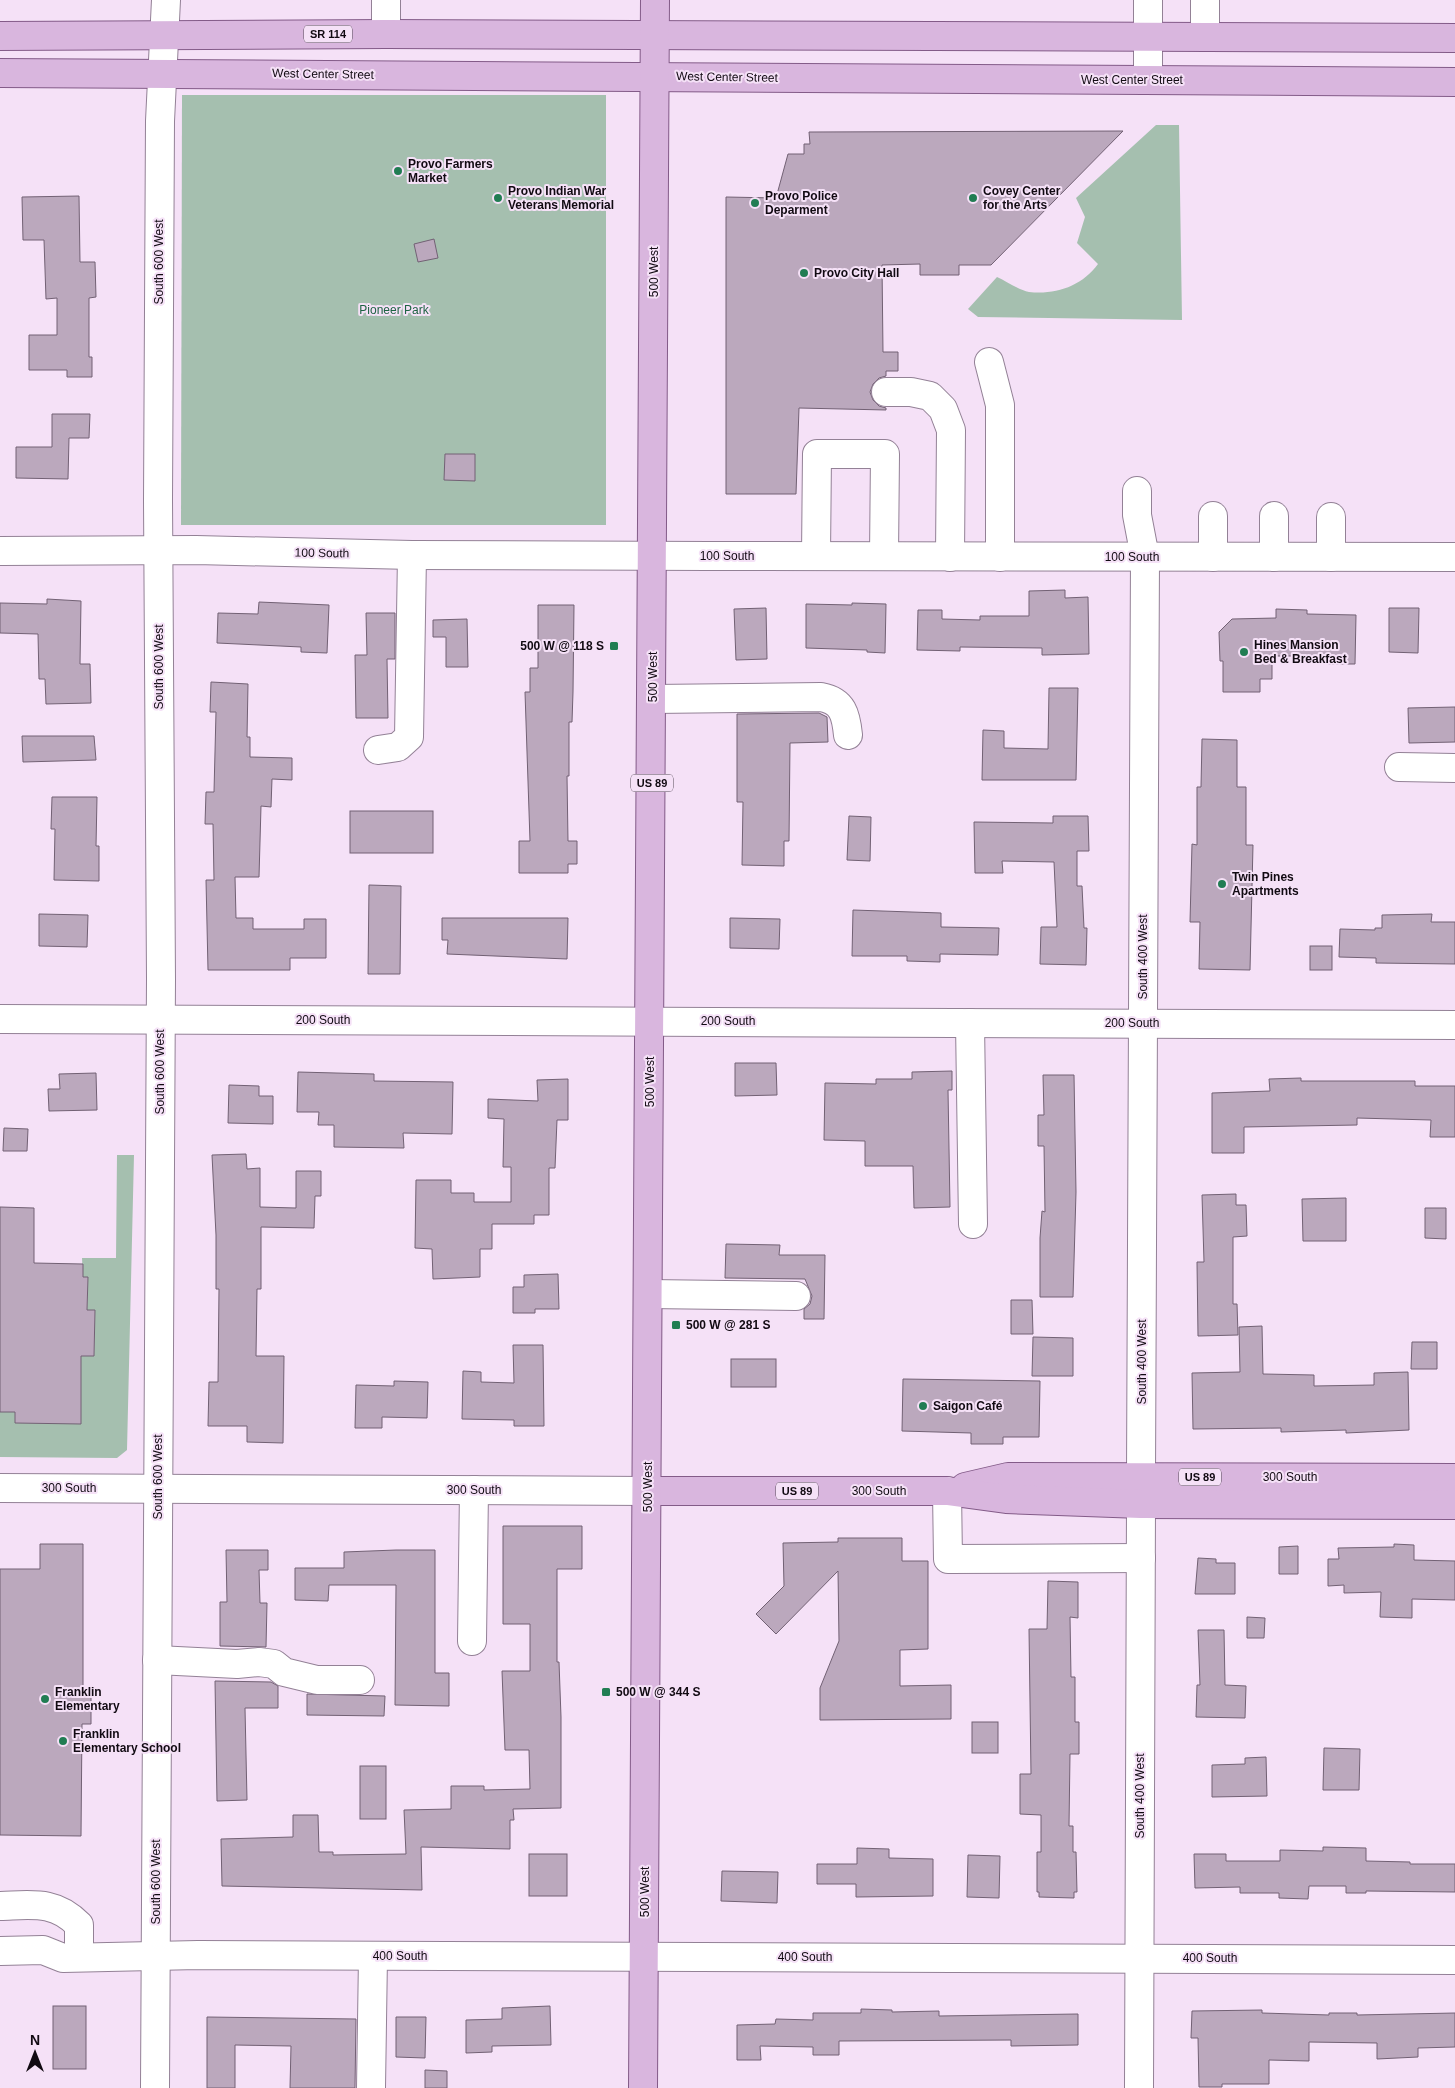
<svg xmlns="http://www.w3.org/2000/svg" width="1455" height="2088" viewBox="0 0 1455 2088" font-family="Arial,sans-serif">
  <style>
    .green { fill: #a5bfaf }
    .building { fill: #bba8bd; stroke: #726174 }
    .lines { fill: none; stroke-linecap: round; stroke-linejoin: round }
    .minor-casing { stroke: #938196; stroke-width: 30 }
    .major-casing { stroke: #835b88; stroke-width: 30 }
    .minor { stroke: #fff; stroke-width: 28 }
    .major { stroke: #d9b6de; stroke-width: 28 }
    .poi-dot { fill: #217d53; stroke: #f5e1f7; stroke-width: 2 }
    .labels { text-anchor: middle; stroke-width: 4; stroke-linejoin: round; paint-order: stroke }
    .shield { fill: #f5e1f7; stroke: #554a57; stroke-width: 1 }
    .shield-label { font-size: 11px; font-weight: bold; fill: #110a12 }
    .street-label { font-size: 12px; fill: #110a12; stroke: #f5e1f7 }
    .poi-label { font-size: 12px; font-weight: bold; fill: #110a12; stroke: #f5e1f7; text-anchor: start }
    .park-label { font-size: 12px; fill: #1e6343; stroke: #f5e1f7 }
  </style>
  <rect width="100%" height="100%" fill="#f5e1f7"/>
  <g class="green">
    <polygon points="182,95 606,95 606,525 181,525"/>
    <path d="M1156,125H1179L1182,320L978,317L968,309L997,277C1006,281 1019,290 1029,292C1056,295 1082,286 1098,264L1077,243L1085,217L1076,198Z"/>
    <polygon points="117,1155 134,1155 127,1450 117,1458 0,1457 0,1412 15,1412 81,1423 81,1356 94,1356 95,1310 87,1310 88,1277 83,1277 82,1258 116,1258"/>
  </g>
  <g class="building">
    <polygon points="1123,131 991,265 959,265 959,275 920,275 920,264 882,265 883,352 898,352 898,371 886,371 886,376 879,378 873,384 870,392 873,400 879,406 886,408 886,410 799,408 796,494 726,494 726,197 776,198 788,154 804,154 804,144 810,144 809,132"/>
    <polygon points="79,196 80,262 95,262 96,297 89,298 89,357 92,357 92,377 67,377 67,370 29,370 29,335 57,335 57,298 46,299 44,240 23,240 22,197"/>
    <polygon points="434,239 438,258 418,262 414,244"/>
    <polygon points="52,414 90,414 89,438 69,438 68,479 16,478 16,447 52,447"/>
    <polygon points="445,454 475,454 475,481 444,480"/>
    <polygon points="1065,590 1065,598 1088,597 1089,654 1042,655 1042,648 960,647 960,651 917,650 918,610 942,610 942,619 980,620 980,616 1029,616 1029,591"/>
    <polygon points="47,599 81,601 80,664 90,664 91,703 46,704 45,679 39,679 38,634 0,633 0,603 47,604"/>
    <polygon points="259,602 329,605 327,653 301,652 301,647 217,643 218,613 258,614"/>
    <polygon points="852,603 886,604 885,653 867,652 867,650 806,648 806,604 852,605"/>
    <polygon points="538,605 574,605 573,692 572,722 569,722 569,776 567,776 568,841 577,841 577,864 568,864 568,873 519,873 519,841 530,841 525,692 530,692 530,668 538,668"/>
    <polygon points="766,608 767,659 736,660 734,609"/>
    <polygon points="1389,608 1419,608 1418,653 1389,652"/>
    <polygon points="1276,609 1307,610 1307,614 1356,615 1355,664 1325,664 1326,656 1272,656 1272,679 1260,679 1260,692 1223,692 1223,661 1220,661 1219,632 1232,619 1276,618"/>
    <polygon points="366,613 395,613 395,659 387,659 388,718 356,718 355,655 367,655"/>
    <polygon points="467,619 468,667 446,667 446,637 433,637 433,620"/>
    <polygon points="211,682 248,684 247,737 250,737 250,757 292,758 292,780 272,779 271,807 261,806 259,877 235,877 236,918 253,918 253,929 304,929 304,919 326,919 326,958 290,958 290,970 208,970 206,880 214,880 213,824 205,824 206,792 214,792 216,712 210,712"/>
    <polygon points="1049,688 1078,688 1076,780 982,780 983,730 1004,731 1004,748 1048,749"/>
    <polygon points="1455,707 1455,742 1409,743 1408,708"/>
    <polygon points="819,713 827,717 828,742 790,743 789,841 784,841 784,866 742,865 743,802 737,802 737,714"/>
    <polygon points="22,736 94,736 96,760 23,762"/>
    <polygon points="1202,739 1237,740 1237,787 1246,787 1246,845 1253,845 1250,970 1199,969 1200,922 1190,922 1192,844 1197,845 1197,787 1201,787"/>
    <polygon points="52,797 97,797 96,846 99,846 99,881 54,880 55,829 51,829"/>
    <rect x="350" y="811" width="83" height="42"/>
    <polygon points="849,816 871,817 870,861 847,860"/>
    <polygon points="1053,816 1088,816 1089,851 1077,851 1077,886 1082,886 1084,928 1087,928 1086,965 1040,964 1041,927 1057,927 1054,862 1002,861 1003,873 975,873 974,822 1053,823"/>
    <polygon points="369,885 401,886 400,974 368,974"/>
    <polygon points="853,910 941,913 941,927 999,928 998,955 940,954 940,962 907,961 907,956 852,956"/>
    <polygon points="39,914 88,915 87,947 39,946"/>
    <polygon points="1432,914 1431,922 1455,922 1455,964 1376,963 1376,958 1339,957 1340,929 1375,930 1375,928 1382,928 1382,915"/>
    <polygon points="442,918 568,918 567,959 447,954 448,940 442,940"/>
    <polygon points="730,918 780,919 779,949 730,948"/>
    <rect x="1310" y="946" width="22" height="24"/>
    <polygon points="735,1063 776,1063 777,1095 735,1096"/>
    <polygon points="952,1071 952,1090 948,1090 950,1207 914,1208 913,1166 865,1166 865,1141 824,1140 825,1083 876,1084 876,1079 912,1079 912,1072"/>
    <polygon points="298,1072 374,1074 374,1081 453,1082 452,1134 403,1133 404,1148 334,1147 334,1125 318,1125 319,1112 297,1112"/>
    <polygon points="96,1073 97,1110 49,1111 48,1089 60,1089 59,1074"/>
    <polygon points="1043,1075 1074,1075 1076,1192 1073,1297 1040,1297 1040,1238 1042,1211 1045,1212 1044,1146 1038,1146 1038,1115 1044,1115"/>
    <polygon points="1301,1078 1301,1081 1415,1081 1415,1086 1455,1086 1455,1137 1430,1137 1431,1120 1357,1118 1357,1125 1244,1127 1244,1153 1212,1153 1212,1093 1270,1091 1269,1079"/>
    <polygon points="568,1079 568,1120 557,1120 555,1168 549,1168 549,1215 534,1215 534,1224 492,1224 492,1249 480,1249 480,1277 433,1279 432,1249 415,1248 416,1180 451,1180 451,1193 474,1193 474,1202 511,1202 511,1167 503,1167 504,1119 488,1118 488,1099 538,1101 537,1080"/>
    <polygon points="229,1085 259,1086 259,1096 273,1096 273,1124 228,1123"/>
    <polygon points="4,1128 28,1129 27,1151 3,1151"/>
    <polygon points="246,1154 247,1169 260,1168 260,1207 296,1208 296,1171 321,1171 321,1196 315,1196 314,1228 261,1227 261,1289 257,1289 256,1356 284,1356 283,1443 247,1442 247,1426 208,1426 209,1382 218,1382 219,1289 216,1289 216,1235 212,1155"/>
    <polygon points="1236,1194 1236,1205 1246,1205 1247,1236 1233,1237 1233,1304 1237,1304 1238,1335 1198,1336 1197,1262 1204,1262 1202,1195"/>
    <polygon points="1346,1198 1346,1241 1303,1241 1302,1199"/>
    <polygon points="0,1207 34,1208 34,1263 83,1264 83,1277 88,1277 87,1310 95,1310 94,1356 81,1356 81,1424 15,1423 15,1412 0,1412"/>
    <polygon points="1425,1208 1446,1208 1446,1239 1425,1238"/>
    <polygon points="726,1244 780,1245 779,1255 825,1255 824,1319 804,1319 804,1309 810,1304 812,1296 805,1279 725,1278"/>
    <polygon points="558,1274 559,1309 535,1309 535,1313 513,1313 513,1287 524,1287 524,1275"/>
    <polygon points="1011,1300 1032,1300 1033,1334 1011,1334"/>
    <polygon points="1262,1326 1263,1374 1314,1375 1314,1386 1374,1385 1374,1373 1408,1372 1409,1430 1346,1433 1346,1430 1281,1432 1281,1428 1193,1429 1192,1373 1240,1372 1239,1327"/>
    <polygon points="1033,1337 1073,1338 1073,1376 1032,1376"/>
    <polygon points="1412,1342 1437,1342 1437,1369 1411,1369"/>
    <polygon points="513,1345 543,1345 544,1426 514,1426 514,1420 462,1419 463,1371 481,1372 481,1382 514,1383"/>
    <rect x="731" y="1359" width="45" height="28"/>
    <polygon points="903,1379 1040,1381 1039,1437 1003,1437 1003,1444 971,1444 971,1433 902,1431"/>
    <polygon points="394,1381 428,1382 427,1418 382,1417 382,1428 355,1428 356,1385 394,1386"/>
    <polygon points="503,1526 582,1526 582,1569 557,1569 557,1662 559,1662 561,1717 561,1808 513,1809 514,1820 510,1820 510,1849 421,1847 422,1890 222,1886 221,1839 293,1837 293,1815 318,1815 319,1852 333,1852 333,1855 406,1854 404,1810 451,1809 451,1786 484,1786 484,1790 530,1789 529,1750 505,1750 502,1671 530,1671 530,1624 503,1624"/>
    <polygon points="838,1538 902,1538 902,1561 928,1561 928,1649 900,1650 900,1686 951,1685 951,1719 820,1720 820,1688 839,1641 838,1571 776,1634 756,1614 784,1586 783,1543 838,1542"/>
    <polygon points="40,1544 83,1544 83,1689 91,1690 91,1724 82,1724 81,1836 0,1835 0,1569 40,1569"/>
    <polygon points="1394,1544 1414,1545 1414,1560 1455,1561 1455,1600 1412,1599 1412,1618 1380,1617 1381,1592 1344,1593 1344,1585 1328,1586 1328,1559 1339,1559 1338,1548 1394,1547"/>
    <polygon points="1298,1546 1298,1574 1279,1574 1279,1547"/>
    <polygon points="226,1550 268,1550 268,1570 259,1570 260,1603 267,1603 266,1647 220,1646 220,1602 227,1602"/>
    <polygon points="396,1550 435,1550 435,1673 449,1673 449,1706 395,1705 396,1585 329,1585 328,1601 295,1600 295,1568 344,1568 344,1552"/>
    <polygon points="1198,1558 1216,1559 1216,1563 1235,1563 1235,1594 1195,1594"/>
    <polygon points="1048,1581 1078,1582 1078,1618 1070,1617 1071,1677 1075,1677 1075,1722 1079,1722 1079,1754 1070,1754 1069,1826 1073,1826 1073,1852 1076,1852 1077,1892 1074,1892 1074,1898 1039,1897 1039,1892 1037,1892 1037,1852 1041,1852 1041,1815 1020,1814 1020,1774 1031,1774 1029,1629 1047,1629"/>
    <polygon points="1247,1617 1265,1618 1264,1638 1247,1638"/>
    <polygon points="1198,1630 1224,1630 1225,1685 1246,1686 1245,1718 1196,1717 1197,1685 1200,1685"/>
    <polygon points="215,1681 271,1682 278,1686 278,1708 245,1708 247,1800 217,1801"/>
    <polygon points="307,1694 385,1696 384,1716 307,1715"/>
    <rect x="972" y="1722" width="26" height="31"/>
    <polygon points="1324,1748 1360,1749 1359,1790 1323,1790"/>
    <polygon points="1266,1757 1267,1796 1212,1797 1212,1765 1245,1764 1245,1758"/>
    <rect x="360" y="1766" width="26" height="53"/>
    <polygon points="1323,1847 1366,1848 1366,1861 1410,1862 1410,1864 1455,1864 1455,1892 1366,1891 1366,1893 1346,1893 1346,1886 1309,1886 1308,1899 1279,1898 1279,1893 1240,1893 1240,1887 1195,1888 1194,1854 1226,1854 1226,1861 1280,1861 1280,1850 1323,1851"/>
    <polygon points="857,1848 889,1849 889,1858 933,1859 933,1896 856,1897 856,1884 817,1884 817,1864 857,1864"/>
    <rect x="529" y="1854" width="38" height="42"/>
    <polygon points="968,1855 1000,1856 999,1898 967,1897"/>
    <polygon points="722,1871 778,1872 777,1903 721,1901"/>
    <rect x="53" y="2006" width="33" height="63"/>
    <polygon points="550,2006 551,2045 492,2046 492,2052 466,2053 466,2020 502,2019 502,2008"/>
    <polygon points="861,2009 892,2010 892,2012 939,2011 939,2016 1078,2014 1078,2045 1011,2046 1011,2040 839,2041 839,2055 813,2055 813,2047 760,2046 761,2060 737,2060 737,2025 775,2024 776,2019 813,2020 813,2013 861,2013"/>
    <polygon points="1262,2010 1262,2013 1329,2015 1329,2013 1357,2013 1357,2015 1455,2013 1455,2047 1418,2048 1418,2057 1377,2059 1377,2043 1309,2042 1309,2061 1269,2060 1269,2084 1222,2084 1222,2087 1199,2087 1198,2038 1191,2038 1192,2011"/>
    <polygon points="207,2017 356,2019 355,2088 290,2088 291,2046 235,2045 235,2088 207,2088"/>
    <polygon points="396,2017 426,2017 425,2058 396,2057"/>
    <polygon points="425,2070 447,2071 447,2088 425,2088"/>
  </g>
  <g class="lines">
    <g class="minor-casing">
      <g id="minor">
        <polyline points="386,0 386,34"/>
        <polyline points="1148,0 1148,80"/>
        <polyline points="1205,37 1205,0"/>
        <polyline points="989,362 1000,405 1000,557"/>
        <polyline points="886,392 911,392 930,396 943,409 951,430 950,557"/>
        <polyline points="1137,491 1137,515 1145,557 1141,1476"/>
        <polyline points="1274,516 1274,557"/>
        <polyline points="0,551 196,550 412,555 709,556 1455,557"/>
        <polyline points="816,556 817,454 885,454 884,556"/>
        <polyline points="1213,557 1213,516"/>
        <polyline points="1331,557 1331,517"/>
        <path d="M653,699L821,697C843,701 846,715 848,735"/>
        <polyline points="378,750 398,747 409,737 412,555"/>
        <polyline points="1399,767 1455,768"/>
        <polyline points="0,1019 1455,1025"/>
        <polyline points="970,1023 973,1224"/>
        <polyline points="649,1294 796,1296"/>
        <polyline points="0,1488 648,1491"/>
        <polyline points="947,1491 948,1559 1141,1558"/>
        <polyline points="472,1641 474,1490"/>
        <polyline points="157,1660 237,1664 259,1662 274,1664 284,1672 317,1680 360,1680"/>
        <path d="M0,1906C32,1905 55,1900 79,1925V1957"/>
        <polyline points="0,1951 43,1950 63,1958 198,1955 1455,1960"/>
        <polyline points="155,2088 161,979 158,500 160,121 166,0"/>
        <polyline points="371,2088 373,1956"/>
        <polyline points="1139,2088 1141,1504"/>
      </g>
    </g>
    <g class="major-casing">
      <g id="major">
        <polyline points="0,36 386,34 1455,38"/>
        <polyline points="0,73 1455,82"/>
        <polyline points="965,1487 1008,1477 1455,1478"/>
        <polyline points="648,1491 947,1491 1006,1499 1141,1504 1455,1505"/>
        <polyline points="643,2088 655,0"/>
      </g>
    </g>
    <use href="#minor" class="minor"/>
    <use href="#major" class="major"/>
  </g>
  <g class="poi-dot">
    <circle cx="398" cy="171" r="5"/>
    <circle cx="498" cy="198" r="5"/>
    <circle cx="973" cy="198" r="5"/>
    <circle cx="755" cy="203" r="5"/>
    <circle cx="804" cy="273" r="5"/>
    <rect x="609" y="641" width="10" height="10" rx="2.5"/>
    <circle cx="1244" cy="652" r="5"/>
    <circle cx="1222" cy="884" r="5"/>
    <rect x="671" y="1320" width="10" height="10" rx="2.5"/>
    <circle cx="923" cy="1406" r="5"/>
    <rect x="601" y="1687" width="10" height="10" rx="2.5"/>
    <circle cx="45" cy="1699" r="5"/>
    <circle cx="63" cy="1741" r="5"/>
  </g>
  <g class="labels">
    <g class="shield">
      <rect x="304" y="25.5" width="48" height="17" rx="4"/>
      <rect x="631" y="774.5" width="42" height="17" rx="4"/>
      <rect x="1179" y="1468.5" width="42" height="17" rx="4"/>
      <rect x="776" y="1482.5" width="42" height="17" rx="4"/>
    </g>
    <g class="shield-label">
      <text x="328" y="38">SR 114</text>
      <text x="652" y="787">US 89</text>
      <text x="1200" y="1481">US 89</text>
      <text x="797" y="1495">US 89</text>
    </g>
    <g class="street-label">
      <text transform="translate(323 74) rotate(1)" y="4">West Center Street</text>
      <text transform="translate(727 77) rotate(1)" y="4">West Center Street</text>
      <text x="1132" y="84">West Center Street</text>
      <text transform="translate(159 262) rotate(-90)" y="4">South 600 West</text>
      <text transform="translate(654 272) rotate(-90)" y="4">500 West</text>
      <text transform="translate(322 553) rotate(1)" y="4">100 South</text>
      <text x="727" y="560">100 South</text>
      <text x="1132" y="561">100 South</text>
      <text transform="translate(159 667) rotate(-90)" y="4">South 600 West</text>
      <text transform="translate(653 677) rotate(-90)" y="4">500 West</text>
      <text transform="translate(1143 957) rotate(-90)" y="4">South 400 West</text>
      <text x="323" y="1024">200 South</text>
      <text x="728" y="1025">200 South</text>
      <text x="1132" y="1027">200 South</text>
      <text transform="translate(160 1072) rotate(-90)" y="4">South 600 West</text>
      <text transform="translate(650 1082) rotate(-90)" y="4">500 West</text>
      <text transform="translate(1142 1362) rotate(-90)" y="4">South 400 West</text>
      <text transform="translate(158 1477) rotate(-90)" y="4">South 600 West</text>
      <text x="1290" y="1481">300 South</text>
      <text transform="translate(648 1487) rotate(-90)" y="4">500 West</text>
      <text x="69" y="1492">300 South</text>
      <text x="474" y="1494">300 South</text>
      <text x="879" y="1495">300 South</text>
      <text transform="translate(1140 1796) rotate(-90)" y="4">South 400 West</text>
      <text transform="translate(156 1882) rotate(-90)" y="4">South 600 West</text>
      <text transform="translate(645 1892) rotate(-90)" y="4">500 West</text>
      <text x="400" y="1960">400 South</text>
      <text x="805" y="1961">400 South</text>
      <text x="1210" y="1962">400 South</text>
    </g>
    <g class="poi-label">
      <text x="408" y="168">Provo Farmers<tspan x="408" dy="14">Market</tspan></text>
      <text x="508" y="195">Provo Indian War<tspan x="508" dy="14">Veterans Memorial</tspan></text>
      <text x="983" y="195">Covey Center<tspan x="983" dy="14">for the Arts</tspan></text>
      <text x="765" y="200">Provo Police<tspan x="765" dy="14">Deparment</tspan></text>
      <text x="814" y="277">Provo City Hall</text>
      <text x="1254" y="649">Hines Mansion<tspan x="1254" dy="14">Bed &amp; Breakfast</tspan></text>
      <text x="604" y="650" text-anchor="end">500 W @ 118 S</text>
      <text x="1232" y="881">Twin Pines<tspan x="1232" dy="14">Apartments</tspan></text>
      <text x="686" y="1329">500 W @ 281 S</text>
      <text x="933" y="1410">Saigon Café</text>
      <text x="55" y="1696">Franklin<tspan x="55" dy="14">Elementary</tspan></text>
      <text x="616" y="1696">500 W @ 344 S</text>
      <text x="73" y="1738">Franklin<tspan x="73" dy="14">Elementary School</tspan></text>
    </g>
    <g class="park-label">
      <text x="394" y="314">Pioneer Park</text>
    </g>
  </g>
  <g transform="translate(35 2053)" stroke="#f5e1f7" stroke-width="4" paint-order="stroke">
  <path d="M0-4L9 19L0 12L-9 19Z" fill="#110a12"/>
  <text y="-8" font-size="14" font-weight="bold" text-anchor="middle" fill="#110a12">N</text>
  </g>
</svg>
